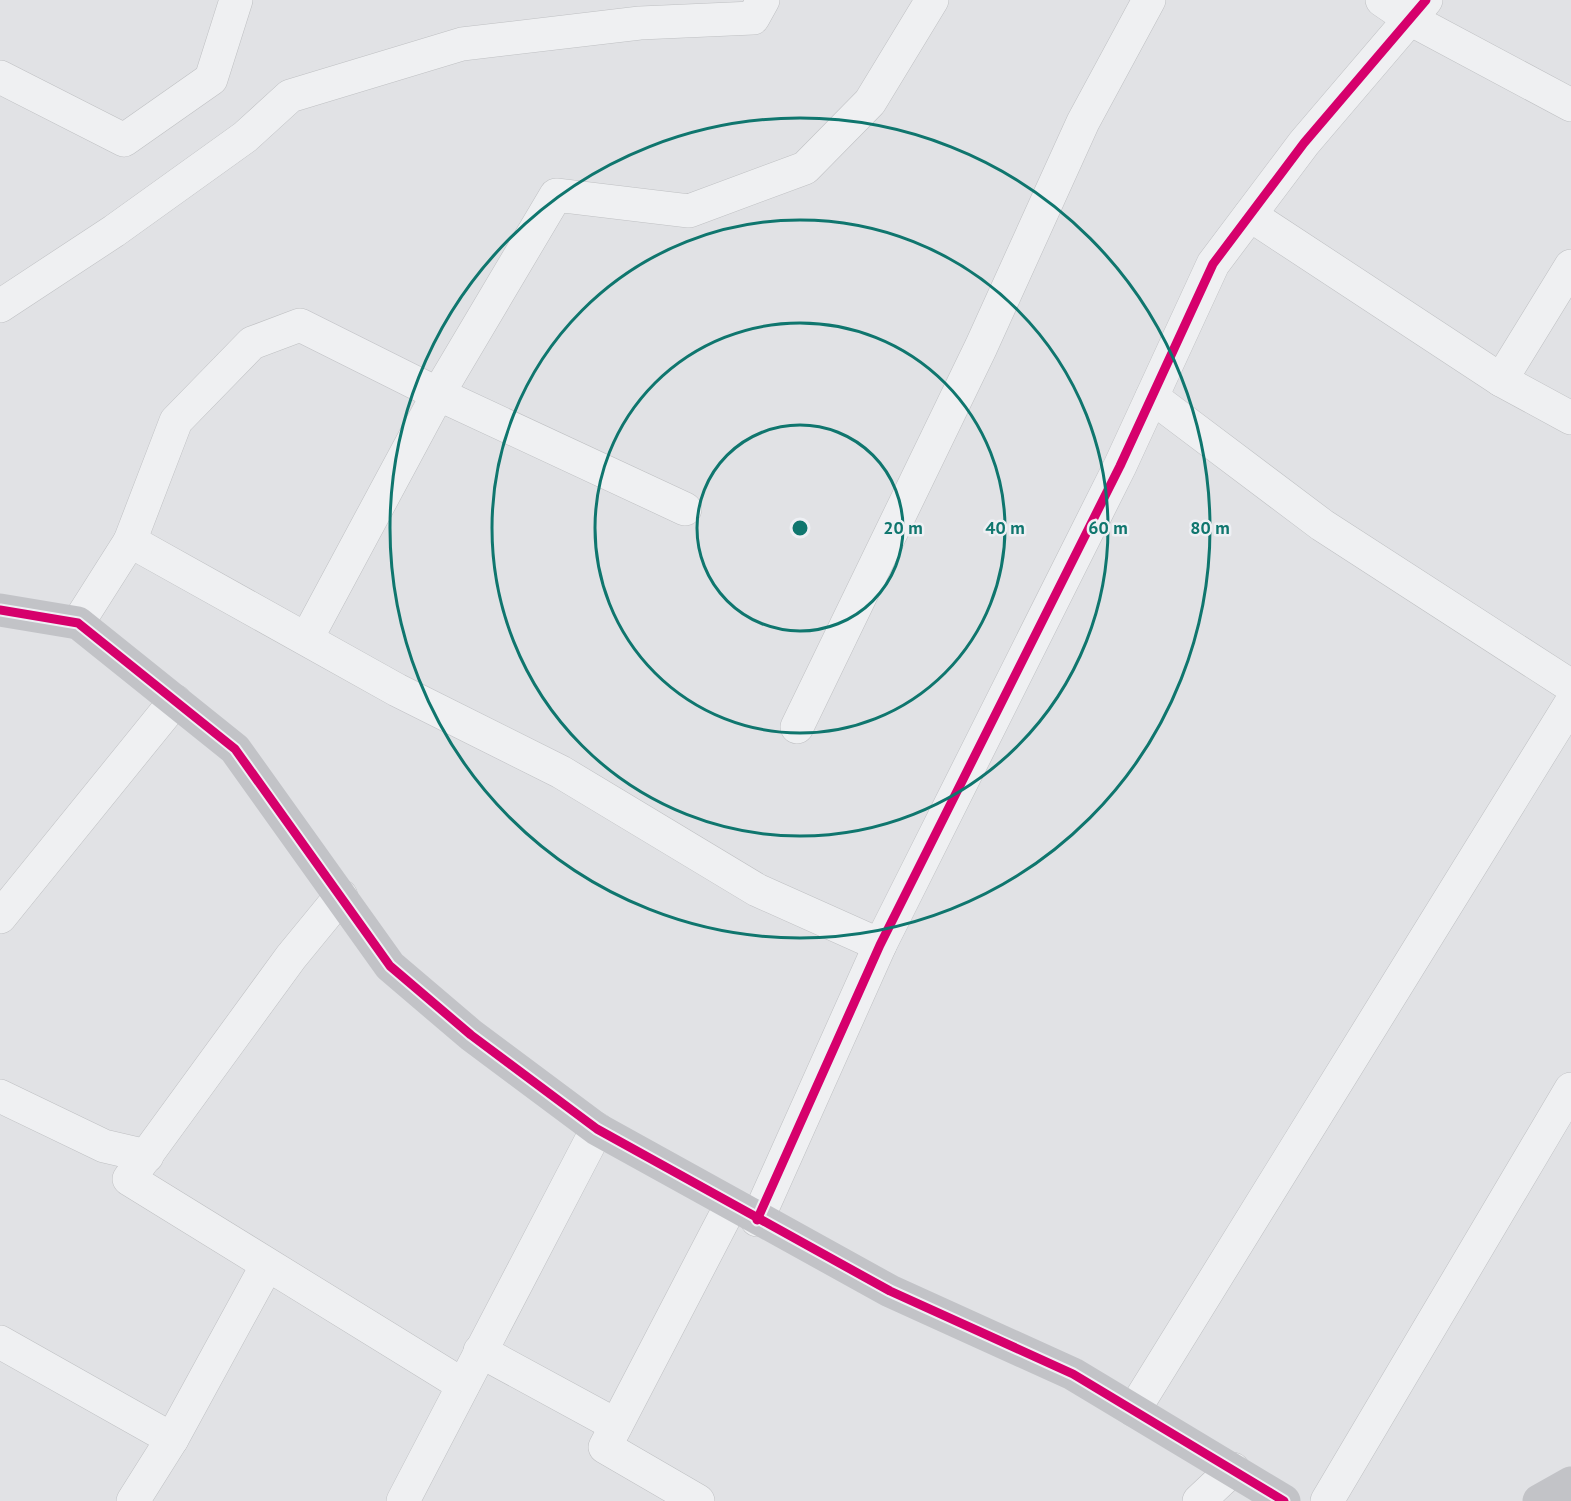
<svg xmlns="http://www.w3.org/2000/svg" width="1571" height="1501" viewBox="0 0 1571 1501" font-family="'PT Sans',sans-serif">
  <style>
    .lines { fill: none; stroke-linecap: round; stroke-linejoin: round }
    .street-casing { stroke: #bfc0c3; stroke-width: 34 }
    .street { stroke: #eff0f2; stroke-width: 33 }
    .secondary { stroke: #c2c3c7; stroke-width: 33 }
    .cycleway-casing { stroke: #eef0f4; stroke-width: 13 }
    .cycleway { stroke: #d6006c; stroke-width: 9 }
    .ring { fill: none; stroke: #0f766e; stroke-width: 3 }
    .centre { fill: #0f766e; stroke: #eef0f4; stroke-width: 3 }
    .ring-label { font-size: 18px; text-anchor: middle; font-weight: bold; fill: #0f766e; stroke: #eef0f4; stroke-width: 5; stroke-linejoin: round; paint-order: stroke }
  </style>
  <rect width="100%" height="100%" fill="#e1e2e5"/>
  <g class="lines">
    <g class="street-casing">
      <g id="street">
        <polyline points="1382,0 1410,19 1571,105"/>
        <polyline points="0,77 124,140 211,79 236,0"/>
        <polyline points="1250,215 1501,380"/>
        <polyline points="1571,266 1501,380 1571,418"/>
        <polyline points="0,306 114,231 245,137 290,96 462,44 640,23 753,18 763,0"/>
        <polyline points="1152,397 1322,525 1571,686"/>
        <polyline points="130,541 176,421 252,343 300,325 438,394 556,195 689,211 805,168 870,102 932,0"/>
        <polyline points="78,623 130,541 397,690 561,772 757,890 880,945"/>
        <polyline points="307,638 438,394 685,509"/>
        <polyline points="797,727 981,347 1083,122 1149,0"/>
        <polyline points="341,896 291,957 129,1179 463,1385"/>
        <polyline points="0,917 175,701"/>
        <polyline points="0,1096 104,1146 147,1156"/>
        <polyline points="757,1220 880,945 1120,466 1213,264 1304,143 1426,0"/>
        <polyline points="0,1342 172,1439 133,1501"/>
        <polyline points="480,1351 616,1425"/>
        <polyline points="1134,1410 1571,703"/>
        <polyline points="172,1439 267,1265"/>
        <polyline points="403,1501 597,1129"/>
        <polyline points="698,1501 605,1447 731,1205"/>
        <polyline points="1199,1501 1233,1469"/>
        <polyline points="1327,1501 1571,1089"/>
      </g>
    </g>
    <use href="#street" class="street"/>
    <g class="secondary">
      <polyline points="0,610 78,623 235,749 390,966 471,1035 597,1129 890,1291 1073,1374 1284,1501"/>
      <polyline points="1539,1501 1571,1483"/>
    </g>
    <g class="cycleway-casing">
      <g id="cycleway">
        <polyline points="0,610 78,623 235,749 390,966 471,1035 597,1129 890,1291 1073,1374 1284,1501"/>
        <polyline points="757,1220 880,945 1120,466 1213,264 1304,143 1426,0"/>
      </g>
    </g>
    <use href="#cycleway" class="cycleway"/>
  </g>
  <g class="ring">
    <circle cx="800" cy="528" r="103"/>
    <circle cx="800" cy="528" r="205"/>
    <circle cx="800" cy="528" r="308"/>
    <circle cx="800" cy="528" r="410"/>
  </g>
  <circle cx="800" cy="528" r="9" class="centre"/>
  <g class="ring-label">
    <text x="903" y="534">20 m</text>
    <text x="1005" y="534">40 m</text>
    <text x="1108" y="534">60 m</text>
    <text x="1210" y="534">80 m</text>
  </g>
</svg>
